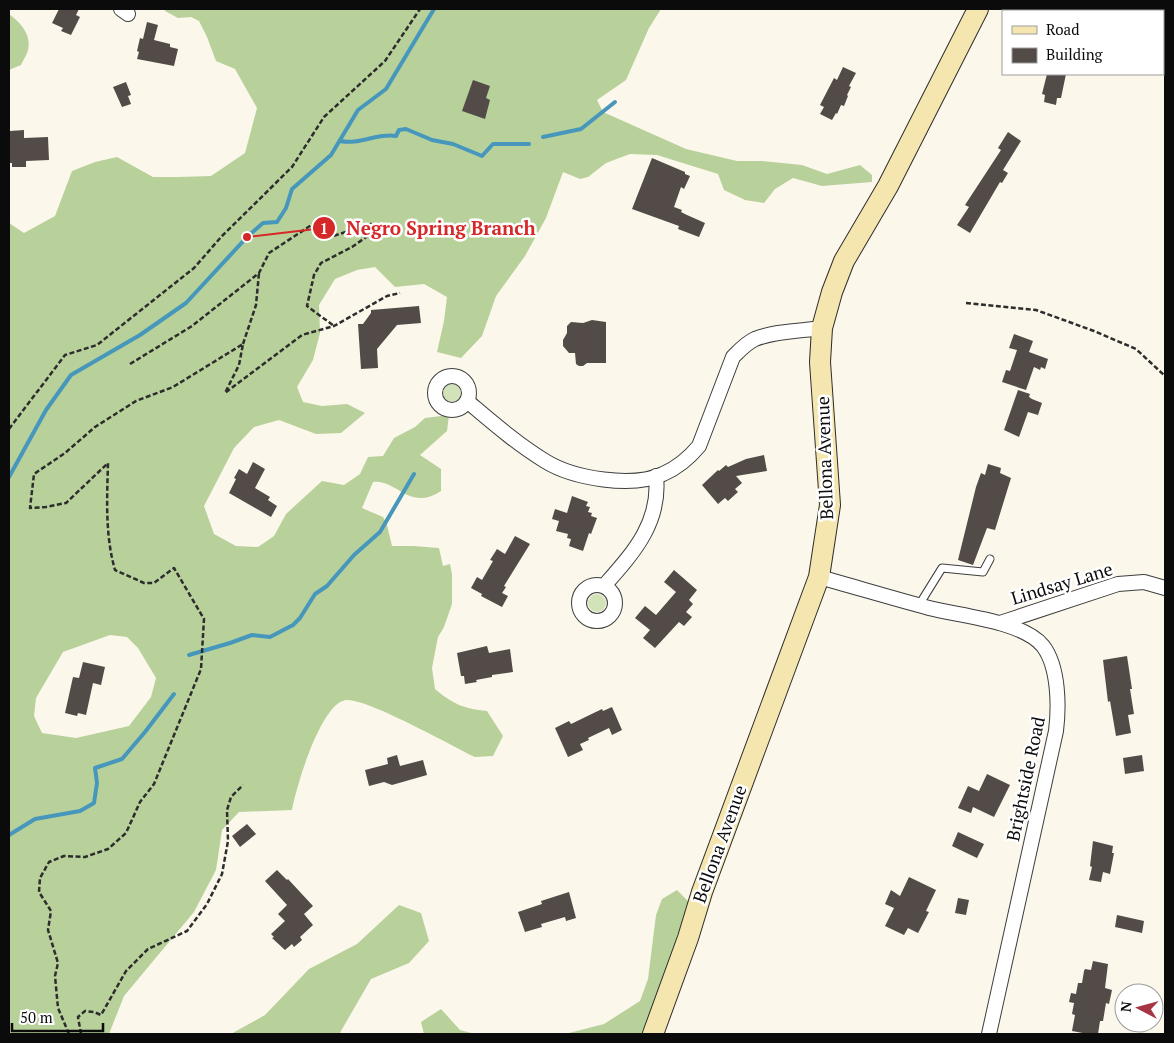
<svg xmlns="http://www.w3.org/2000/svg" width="1174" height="1043" viewBox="0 0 1174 1043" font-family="'PT Serif',serif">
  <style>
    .green { fill: #d2e2b9 }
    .forest { fill: #b8d19b; fill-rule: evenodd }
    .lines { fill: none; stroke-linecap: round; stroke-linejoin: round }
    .stream { stroke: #4697bb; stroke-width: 4 }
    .building { fill: #524b48 }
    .lane-casing { stroke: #3e3e3e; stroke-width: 9 }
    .street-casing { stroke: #3e3e3e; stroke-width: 16 }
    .secondary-casing { stroke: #2d2d2d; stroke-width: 22 }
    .path { stroke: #2d2d2d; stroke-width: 2.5; stroke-dasharray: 5 2.5; stroke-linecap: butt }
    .lane { stroke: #fff; stroke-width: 7 }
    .street { stroke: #fff; stroke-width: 14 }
    .secondary { stroke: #f4e6ae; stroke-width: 20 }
    .labels { text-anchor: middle; stroke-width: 5; stroke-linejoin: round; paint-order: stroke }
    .street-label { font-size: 18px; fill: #0b0b0b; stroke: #fff }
    .leader { fill: none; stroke: #d62828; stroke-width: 2 }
    .callout-dot { fill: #d62828; stroke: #fff; stroke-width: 2 }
    .mark-label { font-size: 15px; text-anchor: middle; font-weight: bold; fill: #fff }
    .callout-label { font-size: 19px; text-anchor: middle; font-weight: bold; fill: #d62828; stroke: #fff; stroke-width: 5; stroke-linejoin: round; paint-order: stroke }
  </style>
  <rect width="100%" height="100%" fill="#fcf7eb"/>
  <g class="green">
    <circle cx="452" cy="393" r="9"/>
    <circle cx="597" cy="603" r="9"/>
  </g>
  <g class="forest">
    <path d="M165,9H661L649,28L626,80L597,100L603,112L686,149L737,161H762L802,165L827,174L860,165L872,175V182L822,186L793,178L775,189L764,203L745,200L724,190L718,174L657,155L630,154L606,163L588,177L580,179L563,172L546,218L525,256L496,296L482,336L461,358L437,352L444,321L447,297L424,284L395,287L375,267L357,270L335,279L319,305L320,333L313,360L297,387L303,402L322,406L347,404L365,413L341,433L316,434L279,420L254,427L234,448L204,506L214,534L236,546L258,547L274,536L286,514L322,481L344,485L360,474L368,457L383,456L394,438L415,427L425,418L449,415L447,431L420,455L441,469V491C409,512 397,479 373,482L362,508L383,517L387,525L392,546H413L439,548L443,566L450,564L452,574V604L444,627L438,637L432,668L435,689C453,704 464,709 487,711L503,736L493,756L475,757C452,746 367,698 346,700C321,703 296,787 292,810L239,812L222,830L216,870L194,912L124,996L109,1034H9V223L24,233L55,216L72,171L95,162L117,157L153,177H178L211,176L245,153L257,108L235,69L216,61L207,37L199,21L191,17L178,18L165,11ZM110,635L127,637L138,648L156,678L151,697L129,726L76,738L42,733L34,716L36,698L63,652Z"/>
    <path d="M9,14C20,22 32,35 28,50C27,55 23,60 21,65L9,70Z"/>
    <polygon points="677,890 691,904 647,1034 565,1034 604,1024 640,1001 648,979 656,915 662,899"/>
    <polygon points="399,905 421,913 429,941 409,963 371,979 341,1031 340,1034 231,1034 265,1015 309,969 357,944"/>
    <polygon points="441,1009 460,1030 475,1034 424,1034 421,1022"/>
  </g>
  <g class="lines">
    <g class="stream">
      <polyline points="543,137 581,129 615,102"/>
      <path d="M340,141C360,145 376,133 396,136L399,130L406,129L432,140L453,144L482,156L493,144H529"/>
      <polyline points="9,477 46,410 71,375 140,335 186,303 247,237 263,223 277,222 286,208 292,189 331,155 358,110 386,89 434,9"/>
      <polyline points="189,655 230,643 252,635 270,637 293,625 300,618 315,594 327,586 354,555 380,532 414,474"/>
      <polyline points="9,835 35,819 80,811 94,803 97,783 95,768 122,759 145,732 174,694"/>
    </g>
  </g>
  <g class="building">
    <polygon points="59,9 79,9 76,15 80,17 71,35 61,31 63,28 52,23"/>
    <polygon points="147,22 158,25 154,40 170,44 170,47 178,49 174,66 137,59 139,52 137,51 140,38 143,39"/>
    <polygon points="843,67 856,73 849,86 851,87 847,95 848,96 844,106 841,105 837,114 836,113 832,120 820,114 824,107 820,105 834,78 837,80"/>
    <polygon points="1047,74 1066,74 1061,98 1057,98 1056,105 1044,102 1045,95 1042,94"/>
    <polygon points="473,80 490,86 486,98 490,100 485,119 462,111"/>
    <polygon points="126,82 131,95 128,96 131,104 122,107 113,87"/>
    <polygon points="24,130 24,138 48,137 49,160 26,161 26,167 12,167 12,163 9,163 10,131"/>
    <polygon points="1008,132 1021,141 1003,170 1008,173 1002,183 1000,182 970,233 957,225 969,207 965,205 1001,150 998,148"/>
    <polygon points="652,158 685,172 685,174 690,176 684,189 681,187 674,207 682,210 681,212 687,215 705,223 699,237 678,229 679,226 632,209"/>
    <polygon points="419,306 421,323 397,325 377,349 378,368 361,369 358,324 363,324 371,313 371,310"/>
    <polygon points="592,320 606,322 606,363 587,363 583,366 579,366 576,364 575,353 569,353 563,346 563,340 567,333 567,326 571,322 583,323"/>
    <polygon points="1014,334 1033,341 1029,352 1048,359 1045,369 1041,367 1040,370 1034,367 1026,390 1002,382 1006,370 1010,371 1017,350 1009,348"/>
    <polygon points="1018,390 1030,394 1029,397 1032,399 1042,403 1038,415 1028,412 1019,437 1004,430"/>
    <polygon points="764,455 767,471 736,476 742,483 735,489 738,492 728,501 725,498 718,504 702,485 718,470 719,471 726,465 728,467 746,459"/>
    <polygon points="253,462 265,469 255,488 270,497 268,500 277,506 271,517 229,493 236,479 234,478 239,469 247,474"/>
    <polygon points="988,464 1001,468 1000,473 1011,478 995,530 987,528 973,565 958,560 976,487 981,473 985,475"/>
    <polygon points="572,496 588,502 586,506 590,507 588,512 592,513 591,516 597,518 591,534 589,533 583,551 569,546 571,539 567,538 568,534 556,531 559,521 552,519 555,509 567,513"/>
    <polygon points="515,536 530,544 504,586 506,587 502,593 508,596 502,607 481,596 482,594 471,588 477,577 482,580 493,561 490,560 497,549 505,554"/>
    <polygon points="674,570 697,590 689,600 693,604 686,612 692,617 684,626 679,622 655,648 643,638 650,630 635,618 645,606 656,615 676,592 664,582"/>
    <polygon points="487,646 489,653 510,649 513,672 492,675 492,677 476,680 477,682 465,684 464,676 461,676 457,653"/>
    <polygon points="1127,656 1132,689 1130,689 1134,714 1128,715 1131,733 1116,736 1110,701 1108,702 1103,660"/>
    <polygon points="83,662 105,667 101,685 93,683 86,715 78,713 77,716 65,713 73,677 79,678"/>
    <polygon points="612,707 622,730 612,735 609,728 588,738 589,740 580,744 583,750 568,757 555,728 569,721 571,724 602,709 603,711"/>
    <polygon points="397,755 400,766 423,760 427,775 392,785 384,782 369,786 365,770 388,764 387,758"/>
    <polygon points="1142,755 1144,771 1125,774 1123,758"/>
    <polygon points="987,774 1010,785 994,817 973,807 971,813 958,808 968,786 979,791"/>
    <polygon points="247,824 256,834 240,847 232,836"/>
    <polygon points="958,832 984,844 977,858 952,846"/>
    <polygon points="1093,841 1113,846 1112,853 1114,853 1110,874 1103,872 1101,882 1089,880 1092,867 1090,866"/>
    <polygon points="277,870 287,880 288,879 313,906 304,914 313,925 300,937 302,940 294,947 292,944 285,950 272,938 274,937 271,934 285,921 278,914 287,905 265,881"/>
    <polygon points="909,877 936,890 926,911 929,912 918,933 908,928 904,935 885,926 894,908 885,904 891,890 900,896"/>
    <polygon points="569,892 576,918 566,921 565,917 541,924 542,927 525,932 518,912 542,904 541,901"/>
    <polygon points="958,898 969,900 966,915 955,913"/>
    <polygon points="1117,915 1144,921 1142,933 1115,927"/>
    <polygon points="1093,961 1108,964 1105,988 1112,990 1109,1004 1106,1003 1103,1021 1100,1021 1098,1034 1088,1034 1072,1031 1075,1015 1072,1014 1074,1003 1069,1002 1071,993 1076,994 1078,983 1082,983 1084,971 1085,969 1091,970"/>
  </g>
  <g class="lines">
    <g class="lane-casing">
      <polyline id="lane" points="919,605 942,568 983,572 990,559"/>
    </g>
    <g class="street-casing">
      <g id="street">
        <polyline points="121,9 128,14"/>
        <circle cx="452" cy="393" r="17"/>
        <path d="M467,401C492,422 517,444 545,461C574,479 633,488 663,474C677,468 689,458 699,446L733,357C739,351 746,343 755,339C775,331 801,331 822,328"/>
        <path d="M819,577C855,587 892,598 929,608C960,616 1023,621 1043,646C1059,667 1059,707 1056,731L989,1034"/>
        <circle cx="597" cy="603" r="18"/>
        <path d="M604,586C633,553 661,523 656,476"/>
        <polyline points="1000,623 1118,584 1144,582 1165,588"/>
      </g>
    </g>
    <g class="secondary-casing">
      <polyline id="secondary" points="653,1034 688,938 702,892 819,577 830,505 820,362 822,328 832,292 844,261 888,186 978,9"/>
    </g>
    <g class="path">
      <polyline points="966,303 1036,310 1094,331 1136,349 1165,376"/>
      <polyline points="243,344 256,305 259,273"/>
      <polyline points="130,364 192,326 259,273 269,253 319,220 332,226 330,237 371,224 372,233 352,247 321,263 314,275 307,306 334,326"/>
      <polyline points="9,429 65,355 97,345 194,268 222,236 292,167 324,117 385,61 420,9"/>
      <path d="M69,1034L58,1008L55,976L58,963L48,930L51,911L39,892L40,878L49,862L64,856L85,857L108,849L126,833L140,802L154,784L201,669L204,619L174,568L154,583H144L115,570C105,535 107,499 108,463L66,503L46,507L30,508L34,474L65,453L95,427L136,401L173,387L243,344L239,365L225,393L302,335L334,326L387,296L400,293"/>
      <polyline points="81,1034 78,1017 85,1011 94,1012 101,1015 126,971 148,949 187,931 207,904 222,874 228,841 227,810 231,797 243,785"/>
    </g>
    <use href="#lane" class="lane"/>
    <use href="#street" class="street"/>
    <use href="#secondary" class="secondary"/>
  </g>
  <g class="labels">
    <g class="street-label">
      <text transform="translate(825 458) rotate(-92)" y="6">Bellona Avenue</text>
      <text transform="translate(1062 584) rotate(-17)" y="6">Lindsay Lane</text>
      <text transform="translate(1026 779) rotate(-78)" y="6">Brightside Road</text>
      <text transform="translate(720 844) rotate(-70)" y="6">Bellona Avenue</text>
    </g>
  </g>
  <path class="leader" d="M247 237L324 228"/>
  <g class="callout-dot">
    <circle cx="247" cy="237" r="5"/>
    <circle cx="324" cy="228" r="12"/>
  </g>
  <g class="mark-label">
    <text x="324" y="234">1</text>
  </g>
  <g class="callout-label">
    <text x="441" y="235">Negro Spring Branch</text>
  </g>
  <rect width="1174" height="1043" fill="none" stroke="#0b0b0b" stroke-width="20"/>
  <rect x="1002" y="10" width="162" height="65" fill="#ffffff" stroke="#9d9d9d"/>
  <rect x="1012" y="26" width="25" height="8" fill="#f4e6ae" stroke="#9d9d9d"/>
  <text x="1046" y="35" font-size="15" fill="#0b0b0b">Road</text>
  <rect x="1012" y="48" width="25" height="15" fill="#524b48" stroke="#9d9d9d"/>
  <text x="1046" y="60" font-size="15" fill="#0b0b0b">Building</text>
  <g transform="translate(1139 1008) rotate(276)"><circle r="24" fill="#ffffff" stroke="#9d9d9d"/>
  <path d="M0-4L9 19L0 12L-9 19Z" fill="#a83545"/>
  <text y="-8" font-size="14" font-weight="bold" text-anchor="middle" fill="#0b0b0b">N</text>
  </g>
  <path d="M12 1023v8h91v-8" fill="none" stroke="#0b0b0b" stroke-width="2.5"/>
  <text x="20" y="1023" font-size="15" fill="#0b0b0b" stroke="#ffffff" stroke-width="4" paint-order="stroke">50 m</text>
</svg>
